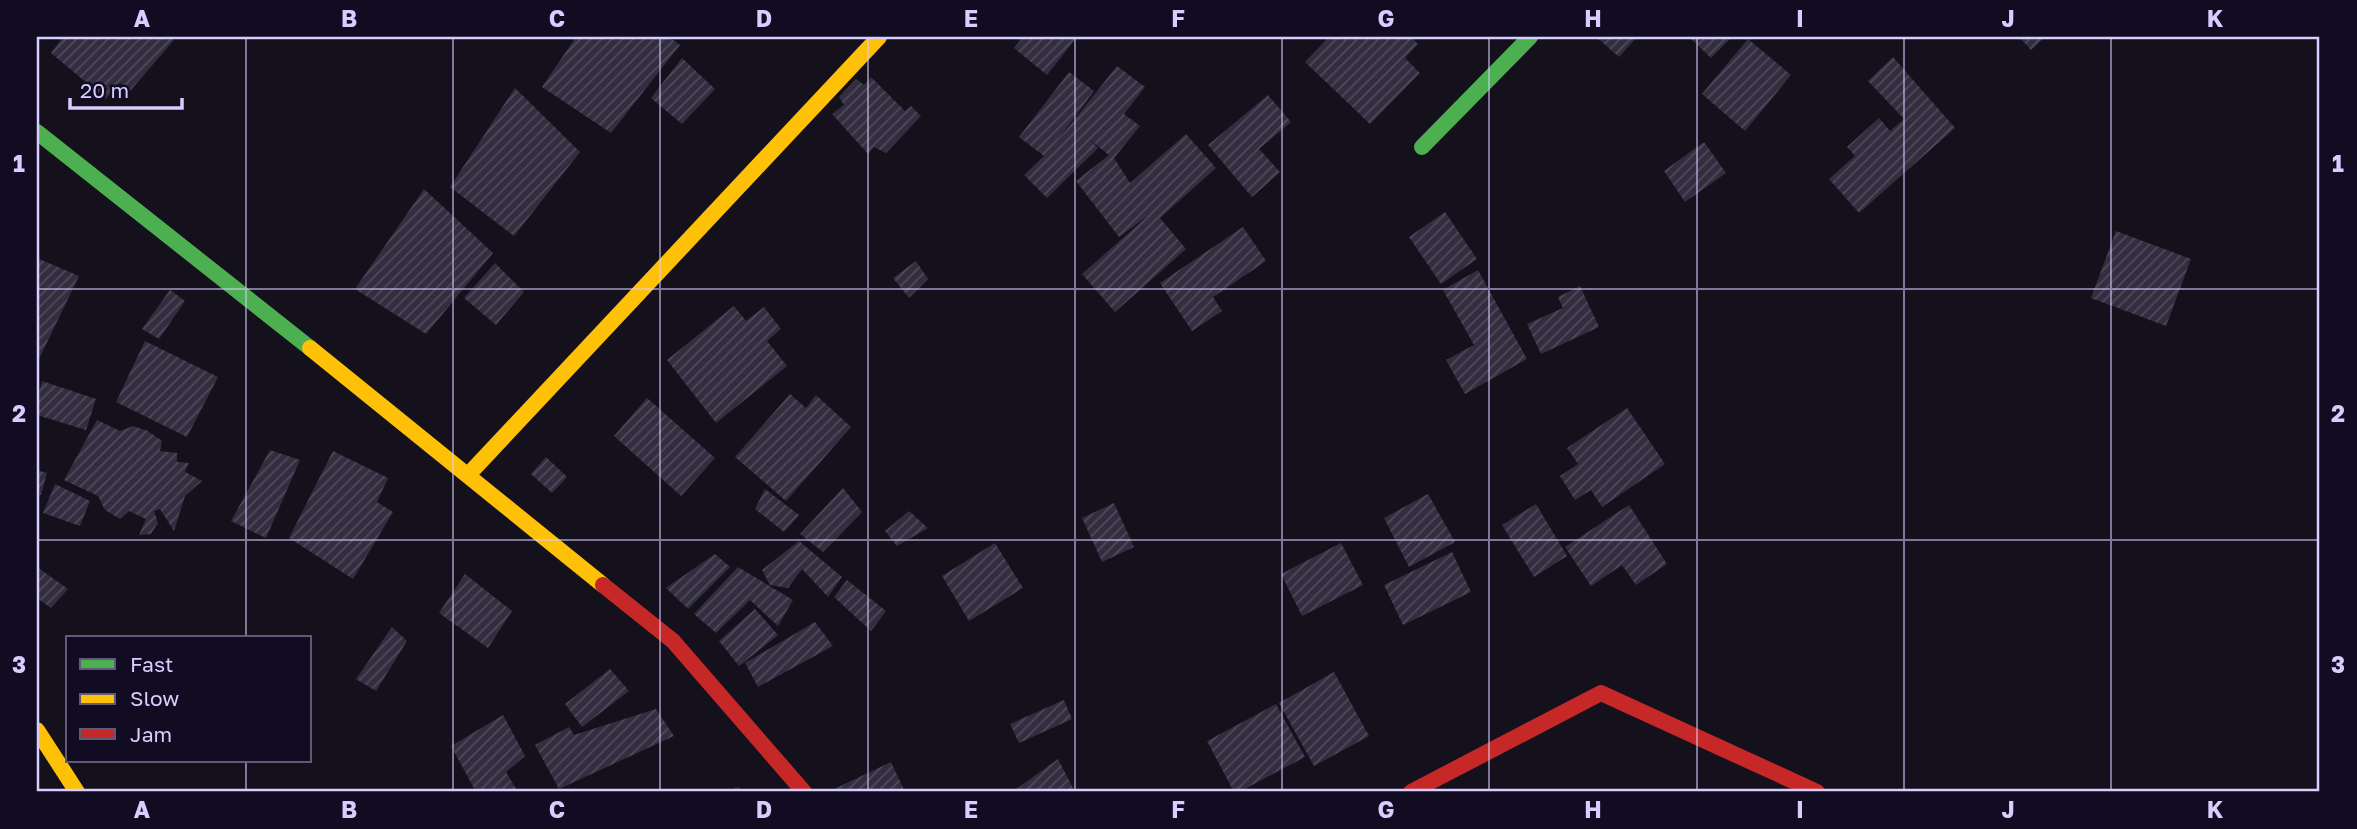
<svg xmlns="http://www.w3.org/2000/svg" width="2357" height="829" viewBox="0 0 2357 829" font-family="'Golos Text',sans-serif">
  <style>
    .building { fill: url(#building-hatch) }
    .lines { fill: none; stroke-linecap: round; stroke-linejoin: round }
    .fast { stroke: #4caf50; stroke-width: 16 }
    .slow { stroke: #ffc107; stroke-width: 16 }
    .jam { stroke: #c62828; stroke-width: 16 }
    .grid { fill: none; stroke: #d7cdff; stroke-width: 2; stroke-opacity: 0.55 }
    .neatline { fill: none; stroke: #d7cdff; stroke-width: 2.5 }
    .grid-label { font-size: 23px; text-anchor: middle; font-weight: bold; fill: #d7cdff }
  </style>
  <defs>
    <pattern id="building-hatch" width="6" height="6" patternUnits="userSpaceOnUse" patternTransform="scale(1.75)"><rect width="6" height="6" fill="#322e40"/><path d="M-1 1l2-2M0 6l6-6M5 7l2-2" fill="none" stroke="#4f4b5d"/></pattern>
  </defs>
  <rect width="100%" height="100%" fill="#14111d"/>
  <g class="building">
    <polygon points="63,37 169,37 174,40 130,91 120,83 106,99 51,53"/>
    <polygon points="576,37 669,37 680,45 611,133 542,87"/>
    <polygon points="1023,37 1077,37 1047,75 1014,48"/>
    <polygon points="1329,37 1416,37 1413,39 1418,44 1405,58 1420,73 1370,124 1305,62"/>
    <polygon points="1596,37 1637,37 1619,57"/>
    <polygon points="1689,37 1732,37 1711,58"/>
    <polygon points="2019,37 2045,37 2031,50"/>
    <polygon points="1748,39 1791,75 1745,131 1702,94"/>
    <polygon points="1893,57 1955,128 1859,213 1829,179 1855,156 1847,147 1879,118 1890,131 1904,119 1868,81"/>
    <polygon points="682,58 715,89 682,124 651,98"/>
    <polygon points="1117,66 1145,87 1124,114 1140,126 1114,158 1130,183 1186,134 1216,168 1160,218 1186,249 1115,312 1082,274 1149,215 1119,237 1076,181 1109,155 1090,140 1098,148 1047,198 1024,175 1044,156 1019,137 1069,72 1094,91 1055,144"/>
    <polygon points="871,77 905,111 911,106 921,116 886,153 874,147 868,154 832,114 844,105 839,97 856,79 864,85"/>
    <polygon points="515,88 580,152 514,236 450,187"/>
    <polygon points="1268,95 1291,122 1259,149 1280,172 1252,197 1208,145"/>
    <polygon points="1704,142 1726,173 1685,202 1664,171"/>
    <polygon points="424,189 493,253 426,334 355,289"/>
    <polygon points="1445,212 1477,259 1441,284 1409,237"/>
    <polygon points="1243,227 1266,261 1213,297 1222,311 1192,331 1160,283"/>
    <polygon points="2116,231 2191,259 2166,326 2091,298"/>
    <polygon points="37,258 79,276 39,359 37,358"/>
    <polygon points="916,261 928,279 909,298 893,278"/>
    <polygon points="495,263 524,292 496,325 464,298"/>
    <polygon points="1478,270 1527,359 1465,394 1446,360 1474,345 1443,290"/>
    <polygon points="1580,286 1599,327 1541,354 1527,324 1563,308 1558,297"/>
    <polygon points="170,290 185,301 159,339 142,329"/>
    <polygon points="734,306 746,321 764,307 781,329 767,341 787,366 716,423 667,360"/>
    <polygon points="145,341 218,377 187,437 116,402"/>
    <polygon points="42,381 96,399 86,430 37,415 37,400"/>
    <polygon points="790,394 806,408 816,395 851,427 786,501 735,457"/>
    <polygon points="647,398 715,458 681,496 614,436"/>
    <polygon points="1627,408 1665,464 1602,507 1591,490 1575,500 1560,476 1578,464 1567,448"/>
    <polygon points="97,420 120,431 133,426 148,431 162,441 160,451 177,453 177,462 189,463 185,472 202,481 185,496 174,531 160,509 154,511 158,523 151,534 139,535 146,519 129,511 120,519 105,510 98,496 64,480"/>
    <polygon points="270,450 300,460 266,538 231,521"/>
    <polygon points="333,451 388,478 377,502 393,512 353,579 289,538"/>
    <polygon points="546,457 567,477 552,493 531,474"/>
    <polygon points="37,470 47,473 41,495 37,494"/>
    <polygon points="55,484 90,501 80,526 43,513"/>
    <polygon points="843,488 862,512 823,552 800,534"/>
    <polygon points="765,489 799,515 784,532 755,509"/>
    <polygon points="1428,494 1455,542 1409,567 1384,518"/>
    <polygon points="1114,503 1134,547 1102,562 1082,518"/>
    <polygon points="1536,504 1567,556 1534,577 1502,525"/>
    <polygon points="1629,505 1667,564 1636,585 1622,565 1591,586 1565,547"/>
    <polygon points="909,511 928,528 897,546 885,531"/>
    <polygon points="799,541 842,577 828,597 802,569 788,588 770,585 762,570"/>
    <polygon points="995,543 1023,588 969,621 942,576"/>
    <polygon points="1341,543 1363,585 1302,616 1281,574"/>
    <polygon points="1452,552 1471,592 1403,625 1384,585"/>
    <polygon points="715,554 730,567 688,609 666,588"/>
    <polygon points="37,567 68,589 51,608 37,598"/>
    <polygon points="738,567 793,600 778,626 750,600 716,633 694,614"/>
    <polygon points="465,574 512,611 488,648 439,613"/>
    <polygon points="847,580 886,611 871,631 834,597"/>
    <polygon points="755,609 778,635 739,666 719,641"/>
    <polygon points="815,622 833,646 758,687 745,663"/>
    <polygon points="392,627 407,641 376,691 356,679"/>
    <polygon points="610,669 629,691 582,727 565,704"/>
    <polygon points="1334,672 1369,736 1314,766 1279,703"/>
    <polygon points="1064,700 1072,719 1019,743 1010,724"/>
    <polygon points="1276,704 1305,757 1239,792 1234,792 1207,741"/>
    <polygon points="656,709 674,736 559,789 535,745 569,727 574,735"/>
    <polygon points="503,715 525,756 506,772 518,792 476,792 451,746"/>
    <polygon points="1058,759 1075,792 1012,792"/>
    <polygon points="891,762 905,792 833,792 832,790"/>
    <polygon points="739,787 741,792 724,792"/>
  </g>
  <g class="lines">
    <g class="fast">
      <polyline points="37,132 310,348"/>
      <polyline points="1422,147 1530,37"/>
    </g>
    <g class="slow">
      <polyline points="310,348 603,585"/>
      <polyline points="468,475 879,37"/>
      <polyline points="37,730 77,792"/>
    </g>
    <g class="jam">
      <polyline points="603,585 673,641 804,792"/>
      <polyline points="1411,792 1601,693 1817,792"/>
    </g>
  </g>
  <path class="grid" d="M246,37V638M453,37V792M660,37V792M868,37V792M1075,37V792M1282,37V792M1489,37V792M1697,37V792M1904,37V792M2111,37V792M37,289H2320M37,540H2320M246,761V792"/>
  <rect width="2357" height="829" fill="none" stroke="#110c22" stroke-width="77"/>
  <rect x="66" y="636" width="245" height="126" fill="#110c22" stroke="#60597a" stroke-width="2"/>
  <rect x="80" y="659" width="35" height="10" fill="#4caf50" stroke="#60597a" stroke-width="2"/>
  <text x="130" y="672" font-size="21" fill="#d7cdff">Fast</text>
  <rect x="80" y="694" width="35" height="10" fill="#ffc107" stroke="#60597a" stroke-width="2"/>
  <text x="130" y="706" font-size="21" fill="#d7cdff">Slow</text>
  <rect x="80" y="729" width="35" height="10" fill="#c62828" stroke="#60597a" stroke-width="2"/>
  <text x="130" y="742" font-size="21" fill="#d7cdff">Jam</text>
  <path d="M70 98v10h112v-10" fill="none" stroke="#d7cdff" stroke-width="3.5"/>
  <text x="80" y="98" font-size="21" fill="#d7cdff" stroke="#110c22" stroke-width="5" paint-order="stroke">20 m</text>
  <rect x="38" y="38" width="2280" height="752" class="neatline"/>
  <g class="grid-label">
    <text x="142" y="27">A</text>
    <text x="349" y="27">B</text>
    <text x="557" y="27">C</text>
    <text x="764" y="27">D</text>
    <text x="971" y="27">E</text>
    <text x="1178" y="27">F</text>
    <text x="1386" y="27">G</text>
    <text x="1593" y="27">H</text>
    <text x="1800" y="27">I</text>
    <text x="2008" y="27">J</text>
    <text x="2215" y="27">K</text>
    <text x="19" y="172">1</text>
    <text x="2338" y="172">1</text>
    <text x="19" y="422">2</text>
    <text x="2338" y="422">2</text>
    <text x="19" y="673">3</text>
    <text x="2338" y="673">3</text>
    <text x="142" y="818">A</text>
    <text x="349" y="818">B</text>
    <text x="557" y="818">C</text>
    <text x="764" y="818">D</text>
    <text x="971" y="818">E</text>
    <text x="1178" y="818">F</text>
    <text x="1386" y="818">G</text>
    <text x="1593" y="818">H</text>
    <text x="1800" y="818">I</text>
    <text x="2008" y="818">J</text>
    <text x="2215" y="818">K</text>
  </g>
</svg>
